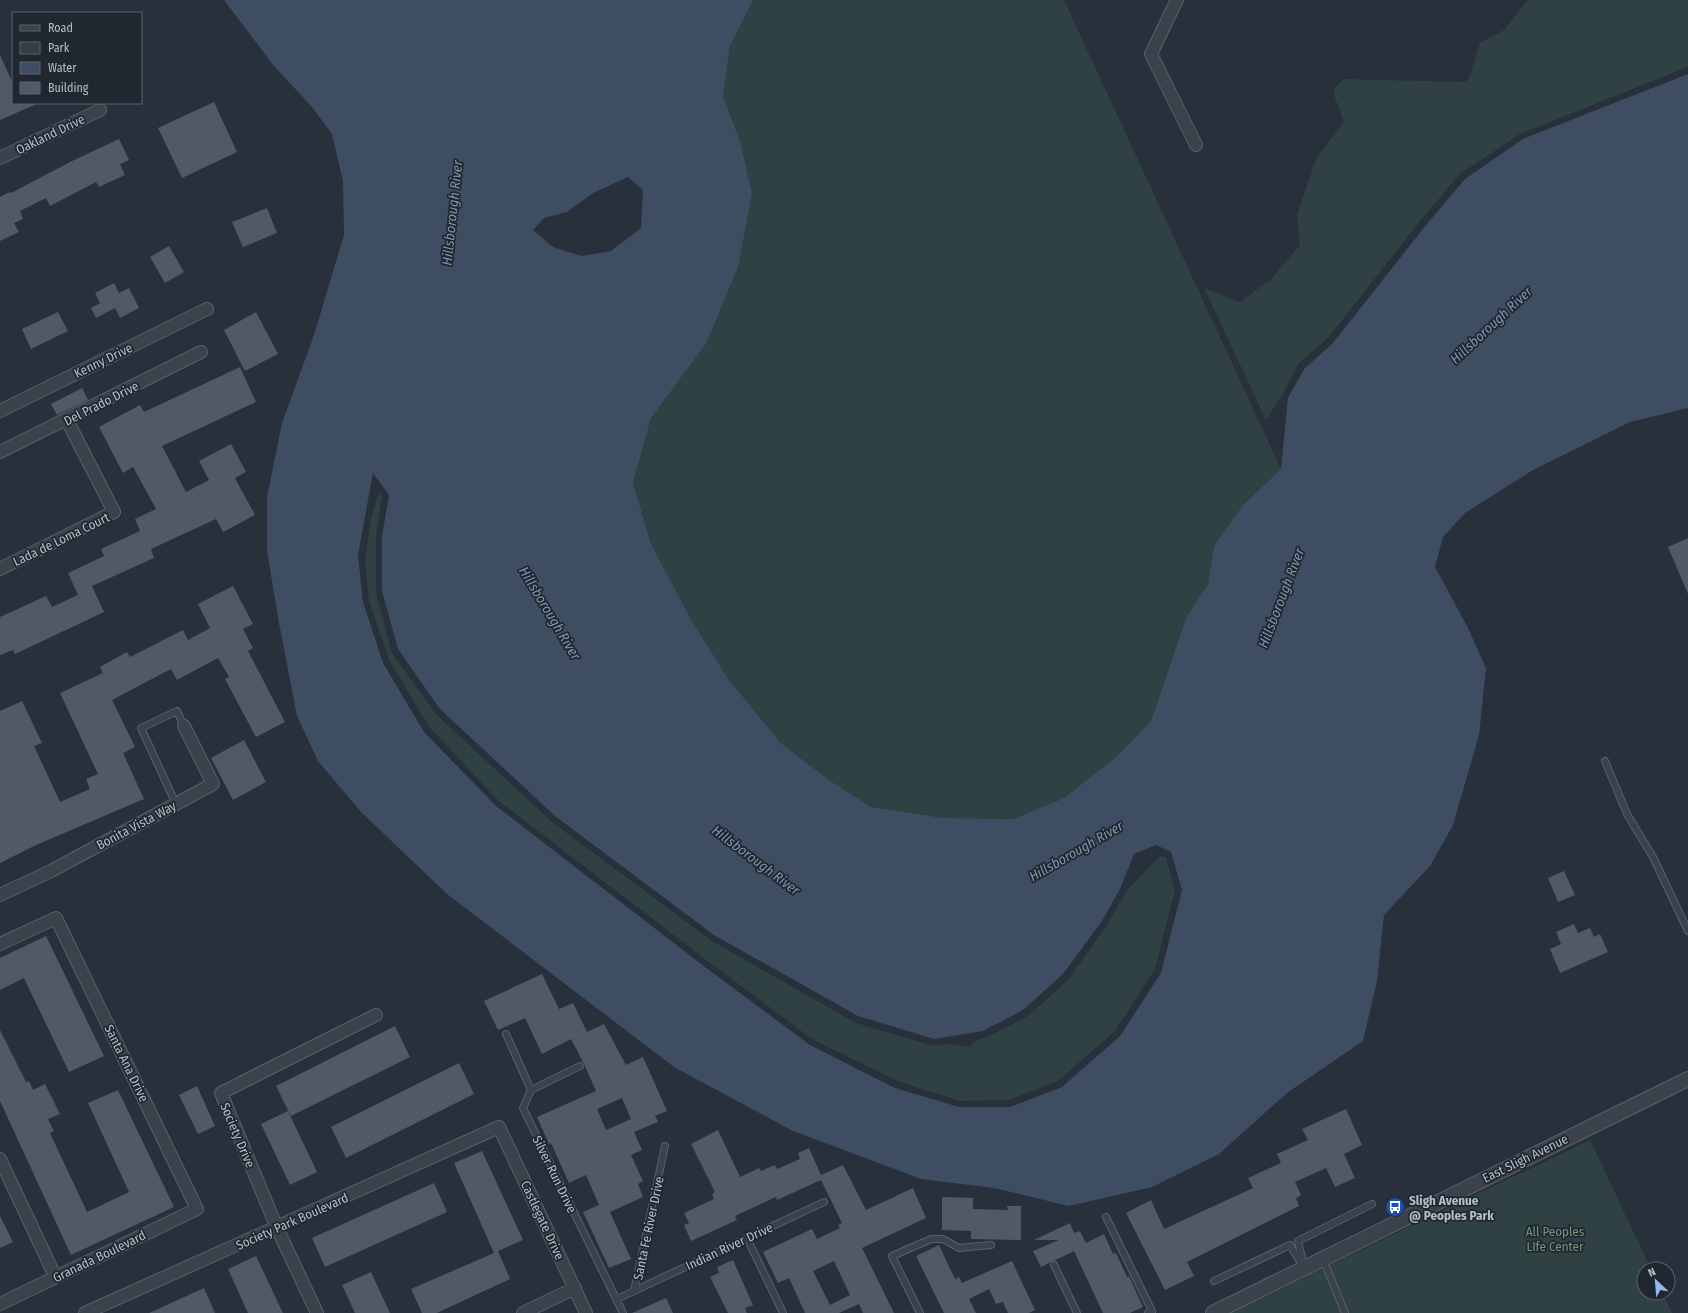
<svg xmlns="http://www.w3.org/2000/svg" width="1688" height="1313" font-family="'Fira Sans Condensed',sans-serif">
<rect width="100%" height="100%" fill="#27303b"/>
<path fill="#2f4142" d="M753 0H1064L1281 469 1242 506 1214 546 1208 584 1186 618 1151 721 1115 758 1064 798 1013 819 944 818 871 807 829 780 781 743 729 680 692 621 651 544 633 483 651 418 706 344 752 193 740 141 723 96 730 46Z
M1528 0H1688V67L1520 134 1460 174 1421 220 1328 338 1299 363 1281 397 1266 420 1204 288 1240 302 1271 279 1300 245 1297 215 1316 159 1344 122 1334 95 1335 88 1343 79 1465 82 1469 78 1480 43 1504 30Z
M379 492 382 496 376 535V592L392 653 436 714 552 822 712 941 856 1023 933 1046 948 1044 970 1047 977 1040 985 1038 1028 1016 1068 980 1107 925 1127 890 1160 856 1166 858 1175 890 1155 969 1115 1031 1058 1081 1009 1100 960 1101 897 1081 812 1039 709 962 499 801 429 727 389 660 369 601 365 561 371 518Z
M1590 1140 1651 1269H1644V1293H1662L1672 1313H1229Z"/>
<path fill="#3f4d62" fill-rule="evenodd" d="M224 0H753L730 46 723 96 740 141 752 193 738 267 706 344 651 418 633 483 651 544 692 621 729 680 781 743 829 780 871 807 944 818 1013 819 1064 798 1115 758 1151 721 1186 618 1208 584 1214 546 1242 506 1281 469 1288 398 1304 369 1333 343 1426 225 1465 179 1523 139 1688 74V408L1630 422 1533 470 1465 513 1443 537 1435 567 1467 626 1486 668 1479 735 1453 825 1430 866 1384 915 1377 981 1363 1041 1287 1093 1219 1154 1152 1187 1069 1206 994 1188 921 1179 793 1131 674 1067 447 894 361 812 318 761 297 716 279 623 267 551V497L282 423 314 335 344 235 343 181 332 134 312 107 274 66ZM628 177 643 190 641 228 611 251 582 256 553 247 533 230 544 218 567 212 593 193ZM373 473 389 495 382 536V591L398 649 440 709 555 816 714 935 858 1016 934 1039 983 1031 1023 1010 1063 974 1102 921 1120 889 1134 854 1156 845 1171 852 1182 890 1161 973 1120 1036 1062 1087 1010 1107H959L895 1088 810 1045 705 967 496 806 424 732 383 663 363 602 358 555Z"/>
<path fill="#505a67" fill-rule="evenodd" d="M0 55 13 84V103H39L0 120Z
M214 102 237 152 182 178 158 128Z
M119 139 129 160 120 164 125 175 99 187 96 182 50 206 46 198 20 211 23 219 14 223 19 232 0 241V197L10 192 11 193 72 161Z
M267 208 277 233 243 247 232 222Z
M169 246 184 272 165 283 150 257Z
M114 283 119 293 129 288 139 308 120 318 115 308 96 318 91 308 100 303 95 293Z
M58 312 68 331 31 349 22 329Z
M256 312 278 354 245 371 224 330Z
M240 367 256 402 162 446 186 492 209 480 199 461 231 444 246 472 235 478 255 515 223 532 216 519 151 549 154 558 92 586 104 612 15 654 13 650 0 655V617L46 596 52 607 78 595 68 573 104 556 101 549 140 531 135 519 156 509 133 467 123 473 99 427 140 405 144 412Z
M82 388 88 400 57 415 51 404Z
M1688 538V594L1668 547Z
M233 586 253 624 243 629 253 648 248 651 285 722 256 737 225 679 229 677 218 658 177 680 171 669 112 700 135 747 123 753 144 799 36 845 0 863V711L22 701 42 743 34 746 60 802 90 789 86 779 98 774 60 693 103 673 100 667 127 652 130 657 183 630 188 640 210 628 198 604Z
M244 740 266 782 233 800 211 758Z
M1564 871 1575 895 1558 902 1548 878Z
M1574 924 1578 933 1590 928 1594 937 1600 934 1608 952 1560 973 1550 949 1561 944 1556 932Z
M46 936 104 1056 69 1072 24 978 0 990V958Z
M542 974 559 1009 573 1003 587 1032 604 1024 626 1065 643 1057 667 1111 655 1116 658 1122 634 1132 642 1150 631 1155 643 1181 638 1184 643 1197 610 1212 631 1259 609 1268 583 1212 599 1205 586 1175 569 1183 551 1143 549 1144 537 1117 596 1091 584 1064 571 1039 542 1054 525 1018 498 1030 484 1001ZM622 1098 631 1119 606 1130 597 1109Z
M395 1026 410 1057 291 1116 276 1086Z
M0 1030 26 1082 29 1081 33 1090 45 1084 60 1114 48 1119 54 1131 50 1133 87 1212 129 1192 88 1103 118 1090 174 1207 71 1255 0 1101Z
M459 1063 474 1094 346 1158 331 1127Z
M197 1086 215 1126 198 1134 179 1095Z
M1346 1109 1362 1145 1344 1154 1355 1178 1335 1187 1326 1168 1295 1182 1301 1195 1296 1198 1299 1206 1187 1262 1194 1276 1165 1290 1126 1213 1151 1200 1164 1229 1253 1188 1248 1178 1281 1163 1277 1154 1308 1140 1302 1129Z
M288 1111 317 1172 290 1185 261 1124Z
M718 1130 740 1177 759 1168 761 1171 775 1165 777 1169 800 1159 798 1153 809 1148 821 1175 843 1165 866 1210 913 1188 926 1218 862 1248 894 1313H863L859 1304 839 1313H805L789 1278 778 1283 763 1252 812 1229 817 1239 840 1228 838 1225 842 1223 821 1180 777 1200 776 1197 735 1216 737 1220 691 1241 684 1225 689 1223 684 1213 714 1199 712 1194 715 1192 691 1144ZM834 1261 850 1295 830 1305 813 1271Z
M482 1151 523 1240 498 1251 510 1279 437 1313H422L411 1289 494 1253 454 1163Z
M434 1183 447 1212 325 1267 312 1238Z
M942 1197 973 1198V1209L1008 1210 1007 1206H1021V1240L971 1239V1231L942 1230Z
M0 1216 13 1242 0 1248Z
M1070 1223 1074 1233 1080 1231 1086 1243 1104 1234 1113 1254 1116 1253 1127 1277 1129 1276 1143 1307 1130 1313H1103L1074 1251 1041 1267 1033 1251 1059 1240H1034Z
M939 1245 955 1279 959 1277 962 1283 1012 1261 1035 1310 1029 1313H1008L1003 1302 996 1304 989 1289 969 1299 976 1313H944L916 1256Z
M256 1256 283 1313H248L228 1269Z
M733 1260 753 1305 745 1308 747 1313H728L710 1277 719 1273 717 1267Z
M371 1272 390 1313H355L342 1285Z
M204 1288 215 1313H149Z
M666 1298 673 1313H632Z"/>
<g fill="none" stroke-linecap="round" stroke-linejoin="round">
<defs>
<path id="service" d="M1605 761 1627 814 1653 857 1688 931
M176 804 141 728 177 711 184 726
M506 1034 531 1090 523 1108 623 1313
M531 1090 580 1066
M1106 1217 1152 1311 1148 1313
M747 1238 783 1313
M1323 1259 1345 1313
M1303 1262 1298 1241 1372 1204
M1054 1265 1077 1313
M1214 1281 1290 1245 1304 1268
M634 1291 824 1202
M617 1299 634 1291 665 1146
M920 1313 892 1256 931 1239H943L959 1248 991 1245"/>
<path id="minor" d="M1177 0 1151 54 1196 145
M0 158 100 110
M0 411 207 309
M0 452 201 352
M0 569 114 512 67 420
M0 895 51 871 213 784 184 726
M0 944 56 918 197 1209 0 1304
M0 1159 55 1276
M85 1313 499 1127 586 1313
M317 1313 277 1228 221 1093 376 1015
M523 1313 575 1288"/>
<path id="tertiary" d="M1213 1313 1688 1079"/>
</defs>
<use href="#service" stroke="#59606a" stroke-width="8"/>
<use href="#minor" stroke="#59606a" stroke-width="14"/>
<use href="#tertiary" stroke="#59606a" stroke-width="16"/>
<use href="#service" stroke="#3b424c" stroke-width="6"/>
<use href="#minor" stroke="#3b424c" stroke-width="12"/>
<use href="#tertiary" stroke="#3b424c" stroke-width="14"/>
</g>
<defs>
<symbol id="bus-disc" viewBox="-11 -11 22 22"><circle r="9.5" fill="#1a4fb4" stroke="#202731"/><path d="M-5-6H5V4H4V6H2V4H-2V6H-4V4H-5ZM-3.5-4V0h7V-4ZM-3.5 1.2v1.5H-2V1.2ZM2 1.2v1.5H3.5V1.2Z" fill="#fff"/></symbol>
</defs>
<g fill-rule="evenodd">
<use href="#bus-disc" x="1384" y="1196" width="22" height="22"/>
</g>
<g text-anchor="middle" stroke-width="3.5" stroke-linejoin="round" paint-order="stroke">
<g font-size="13" fill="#b7bdc7" stroke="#202731">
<text transform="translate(50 134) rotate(-26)" y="5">Oakland Drive</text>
<text transform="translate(103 360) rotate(-26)" y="5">Kenny Drive</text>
<text transform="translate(101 403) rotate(-27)" y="5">Del Prado Drive</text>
<text transform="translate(61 539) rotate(-26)" y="5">Lada de Loma Court</text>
<text transform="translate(136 825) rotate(-28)" y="5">Bonita Vista Way</text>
<text transform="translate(127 1063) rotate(64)" y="5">Santa Ana Drive</text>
<text transform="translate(238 1135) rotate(67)" y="5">Society Drive</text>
<text transform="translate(1525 1158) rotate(-26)" y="5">East Sligh Avenue</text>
<text transform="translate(555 1174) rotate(64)" y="5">Silver Run Drive</text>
<text transform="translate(543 1220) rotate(65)" y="5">Castlegate Drive</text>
<text transform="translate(292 1221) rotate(-24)" y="5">Society Park Boulevard</text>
<text transform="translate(648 1228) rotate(-78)" y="5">Santa Fe River Drive</text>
<text transform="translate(729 1246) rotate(-25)" y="5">Indian River Drive</text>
<text transform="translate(99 1256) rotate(-26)" y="5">Granada Boulevard</text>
</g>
<g font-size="13" font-weight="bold" fill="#b7bdc7" stroke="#202731" text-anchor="start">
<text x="1409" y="1205">Sligh Avenue<tspan x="1409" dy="15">@ Peoples Park</tspan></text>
</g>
<g font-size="13" fill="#71957a" stroke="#202731">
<text x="1555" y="1236">All Peoples<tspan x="1555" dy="15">LIfe Center</tspan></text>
</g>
<g font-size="14" font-style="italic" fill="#8293ab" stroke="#202731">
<text transform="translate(452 213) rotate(-84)" y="5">Hillsborough River</text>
<text transform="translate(1491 325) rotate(-43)" y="5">Hillsborough River</text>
<text transform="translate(1281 598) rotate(-69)" y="5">Hillsborough River</text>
<text transform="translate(550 613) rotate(59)" y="5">Hillsborough River</text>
<text transform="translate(1076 851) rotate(-30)" y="5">Hillsborough River</text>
<text transform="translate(756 860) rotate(37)" y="5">Hillsborough River</text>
</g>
</g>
<rect x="12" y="12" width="130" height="92" fill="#202731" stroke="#5c636d"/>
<rect x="20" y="25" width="20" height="6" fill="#3b424c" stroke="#5c636d"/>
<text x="48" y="32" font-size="12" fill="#b7bdc7">Road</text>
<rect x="20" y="42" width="20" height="12" fill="#2f4142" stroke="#5c636d"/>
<text x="48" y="52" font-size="12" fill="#b7bdc7">Park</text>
<rect x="20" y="62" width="20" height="12" fill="#3f4d62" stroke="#5c636d"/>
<text x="48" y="72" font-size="12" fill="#b7bdc7">Water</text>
<rect x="20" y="82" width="20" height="12" fill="#505a67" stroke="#5c636d"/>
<text x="48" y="92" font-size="12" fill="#b7bdc7">Building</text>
<g transform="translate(1656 1281) rotate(334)"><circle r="19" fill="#202731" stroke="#5c636d"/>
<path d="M0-3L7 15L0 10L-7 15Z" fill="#97b6ec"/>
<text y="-6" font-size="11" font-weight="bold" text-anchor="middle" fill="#b7bdc7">N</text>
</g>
</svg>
